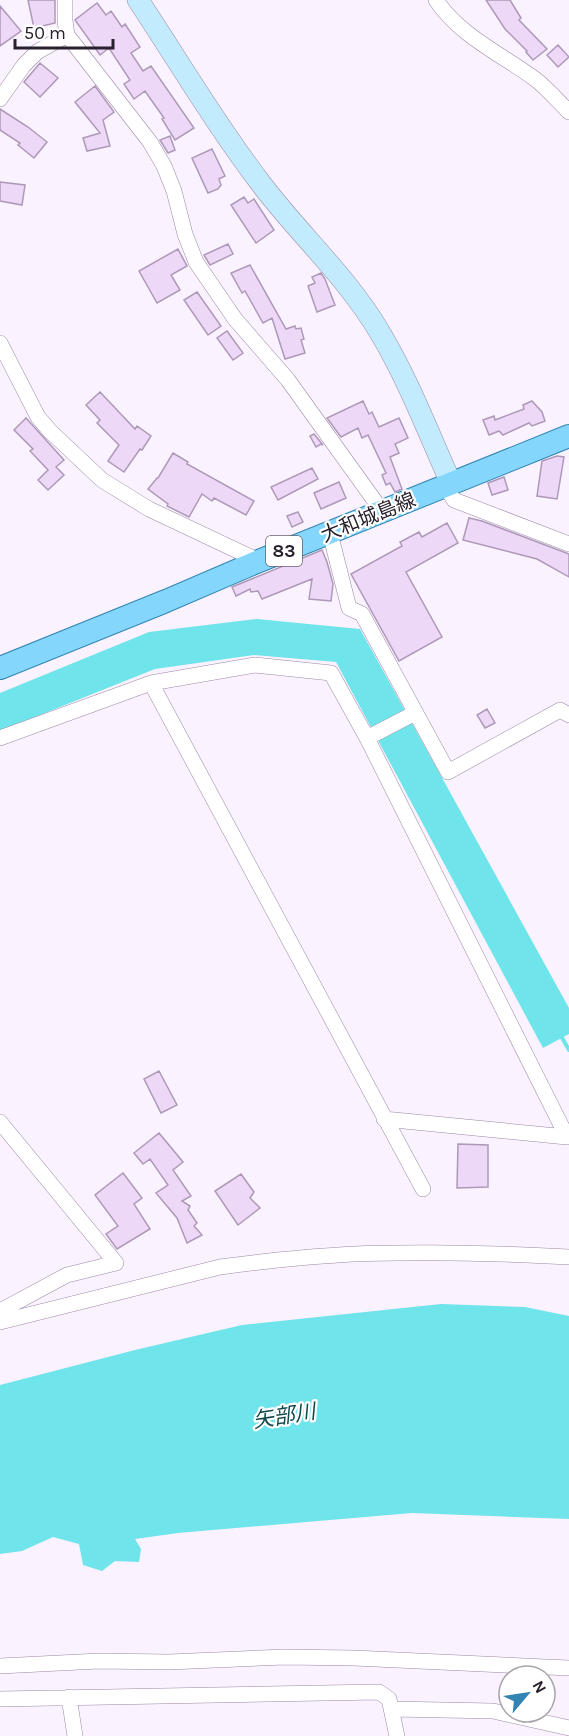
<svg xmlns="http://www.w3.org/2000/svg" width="569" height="1736" font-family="Karla,'Noto Sans JP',sans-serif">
<rect width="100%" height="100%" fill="#faf2ff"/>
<path fill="#6fe4ea" d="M257 619 360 629 569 1008V1034L543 1048 336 662 254 655 155 669 0 731V693L149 632Z
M441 1304 525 1307 569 1316V1519L412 1513 178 1533 135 1539 141 1549 139 1562 115 1561 102 1571 83 1565 79 1544 53 1537 22 1551 0 1554V1385L135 1350 242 1325Z"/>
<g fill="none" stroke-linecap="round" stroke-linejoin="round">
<path stroke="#6fe4ea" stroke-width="4" d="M561 1036 569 1050"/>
</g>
<path fill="#edd8f7" stroke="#ad99b7" stroke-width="1.5" d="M28 0H55V23L34 28Z
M486 0H510L521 18 519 20 547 49 533 60 526 52 527 51 505 29Z
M97 3 106 15 111 11 122 27 125 24 140 47 131 53 143 71 151 66 194 128 175 140 162 119 164 118 145 91 134 99 124 84 130 80 109 48 100 55 75 20Z
M0 6 21 31 0 46Z
M558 45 569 57 558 67 547 55Z
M40 63 58 78 40 97 24 82Z
M95 86 114 112 103 120 110 146 87 151 83 138 100 133 75 102Z
M0 109 28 127 47 142 34 158 18 145 20 143 0 130Z
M170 136 175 150 168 153 160 140Z
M212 149 225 176 219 179 221 185 218 189 208 193 192 158Z
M0 182 25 185 22 205 0 201Z
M244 197 248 203 254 199 274 230 256 243 231 205Z
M228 244 233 254 210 265 204 255Z
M178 249 187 266 171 275 180 290 157 303 139 271Z
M250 265 286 329 295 326 296 329 301 328 304 339 301 340 305 353 285 359 272 318 263 323 245 291 242 293 231 273Z
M321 273 325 279 335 305 317 312 308 286 315 283 312 277Z
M197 292 221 326 208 335 184 300Z
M227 331 243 353 233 360 217 338Z
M100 392 135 429 137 426 151 436 142 450 140 449 124 472 108 461 119 445 97 423 100 420 86 405Z
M363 401 369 414 372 412 379 427 399 418 408 438 395 444 399 453 390 457 402 489 395 492 390 483 386 485 382 475 386 473 368 435 362 438 358 428 341 437 327 418Z
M532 401 542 412 545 421 532 426 529 423 503 435 499 431 489 435 483 420 494 416 495 420 524 409 523 405Z
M26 418 64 460 56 467 64 475 48 490 38 480 48 470 30 451 33 449 14 430Z
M314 434 323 445 321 444 316 447 310 436Z
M173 453 188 462 187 464 254 501 246 515 214 498 212 501 202 494 189 517 167 506 168 504 148 489 157 478H158Z
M557 456 564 457 557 499 537 496 542 461Z
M312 468 318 479 278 500 271 487Z
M504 477 508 490 492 495 488 483Z
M339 482 346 498 321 509 314 493Z
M298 512 303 522 292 527 287 516Z
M469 518 482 521 569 554V577L537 559 463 540Z
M447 523 458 543 406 572 442 637 399 661 351 574 402 546 400 542 419 532 422 537Z
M322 550 327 562 333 584 331 601 309 599 312 579 262 599 258 591 251 592 250 589 236 596 232 587Z
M487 709 495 723 485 728 477 715Z
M159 1071 177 1105 161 1113 144 1079Z
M159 1133 183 1162 173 1170 191 1196 182 1201 190 1206 188 1210 197 1223 194 1226 202 1235 187 1243 177 1218 156 1193 168 1185 150 1159 143 1164 134 1153Z
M458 1144 488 1145V1187L457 1188Z
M123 1173 142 1198 134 1204 150 1229 117 1249 106 1234 118 1226 95 1195Z
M241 1174 254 1192 250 1198 260 1208 238 1225 215 1191Z"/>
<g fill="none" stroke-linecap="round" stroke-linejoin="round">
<defs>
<path id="street" d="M65 0V21L67 35 150 142 164 166 174 191 185 234 196 262 235 319 288 380 382 511
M436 0C460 36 501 54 535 79 547 88 558 101 569 112
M0 99 24 65 37 52 67 35
M0 343 38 417 50 431 102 480 149 509 259 561
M445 486 454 500 569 544
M330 533 349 608 362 614 448 772 560 710 569 715
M151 683 423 1189
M0 738 151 683 255 665 331 673 367 738 567 1137 384 1119
M367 738 415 713
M0 1122 116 1263 67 1275 0 1311
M0 1322 220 1267C279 1259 339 1253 399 1253 455 1252 513 1254 569 1257
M0 1666 99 1661 169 1662 285 1657 354 1658 569 1668
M69 1697 75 1736
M0 1699 379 1692 389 1699 397 1736
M392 1709 493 1711 569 1728"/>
<path id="secondary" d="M138 0C179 62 217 126 262 185 300 235 347 277 379 331 408 379 428 432 451 483"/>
<path id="primary" d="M0 668 166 601 259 561 569 436"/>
</defs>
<use href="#street" stroke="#9c88a6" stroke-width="16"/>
<use href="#secondary" stroke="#9c88a6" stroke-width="22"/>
<use href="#primary" stroke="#3085b2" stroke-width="24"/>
<use href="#street" stroke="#fff" stroke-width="15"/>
<use href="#secondary" stroke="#c2ebfe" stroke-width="21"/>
<use href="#primary" stroke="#85d6fc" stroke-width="22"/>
</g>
<g text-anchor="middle" stroke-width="4.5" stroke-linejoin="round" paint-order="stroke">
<rect fill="#fff" stroke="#68636b" stroke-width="1.5" x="266" y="536" width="36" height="30" rx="4.5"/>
<g font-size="18" font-weight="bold" fill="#28202c">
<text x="284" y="557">83</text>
</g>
<g font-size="20" fill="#28202c" stroke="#fff">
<text transform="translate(368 517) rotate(-22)" y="7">大和城島線</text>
</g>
<g font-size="21" font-style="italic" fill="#13494b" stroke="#fff">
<text transform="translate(284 1416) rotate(-9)" y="7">矢部川</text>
</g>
</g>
<g transform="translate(527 1694) rotate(61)"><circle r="28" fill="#ffffff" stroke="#a9a6ab" stroke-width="1.5"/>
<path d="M0-4.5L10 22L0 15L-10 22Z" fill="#3384b5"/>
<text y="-9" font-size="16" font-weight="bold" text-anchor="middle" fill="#28202c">N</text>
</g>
<path d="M15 39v9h98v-9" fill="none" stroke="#28202c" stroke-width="3"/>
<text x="24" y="39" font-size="18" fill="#28202c" stroke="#ffffff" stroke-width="4.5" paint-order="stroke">50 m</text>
</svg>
